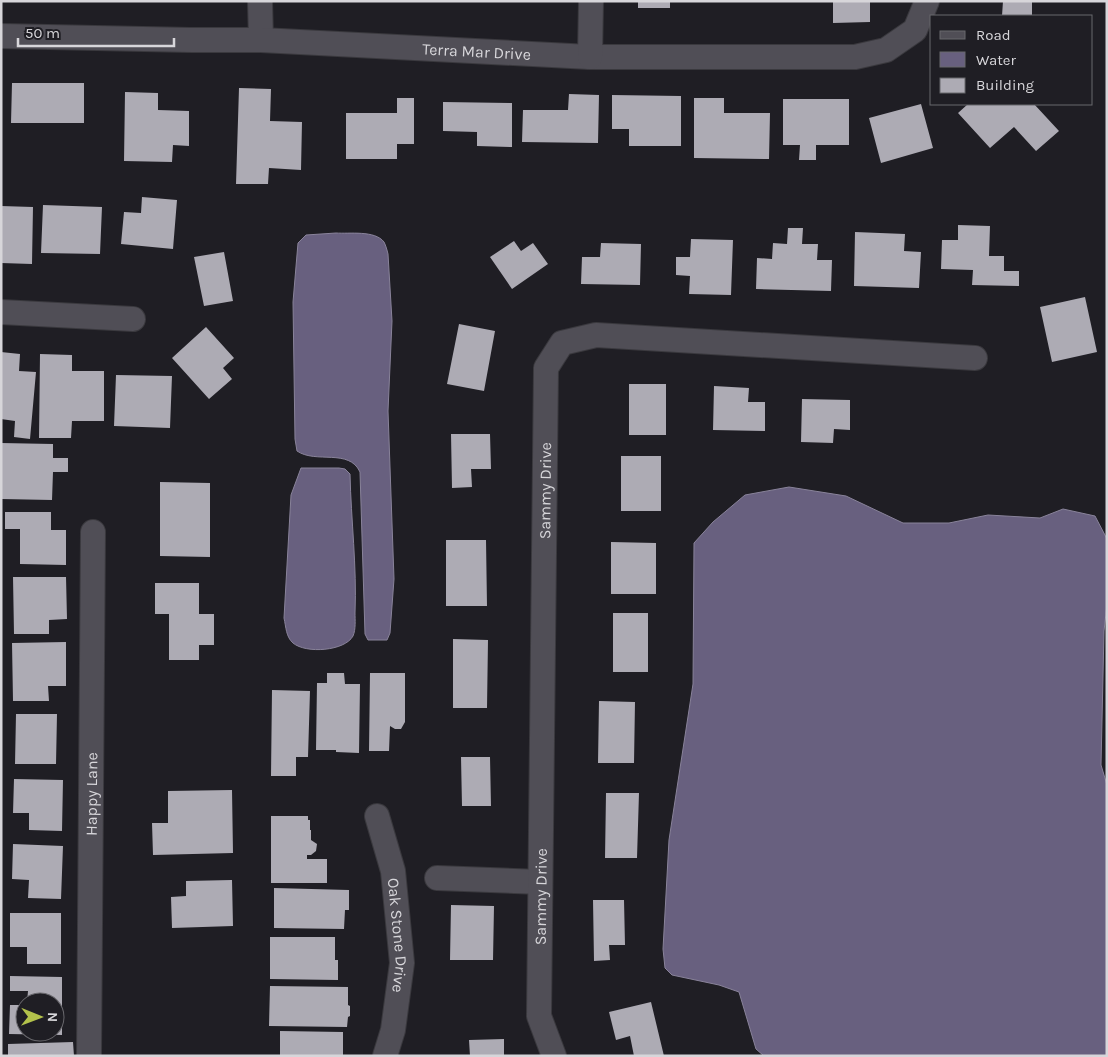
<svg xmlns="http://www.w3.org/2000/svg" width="1108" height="1057" font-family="Karla,sans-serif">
<rect width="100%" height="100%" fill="#1f1e24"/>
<path fill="#68607f" stroke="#89839a" d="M336 233C349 234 375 230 384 242 386 246 387 250 388 254L392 321 388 411 394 579 390 633 387 640H368L365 634 360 472C349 448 316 464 297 451L295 439 293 302 298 243 306 235Z
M301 468H339L345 469 350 474C351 520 357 567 355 613 355 620 356 629 353 636 345 651 306 654 293 643 286 637 286 627 284 618L291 495Z
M789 487 846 496 903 523H949L988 515 1040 518 1063 509 1095 516 1107 539V604L1104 631 1101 765 1107 785V1056H764L756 1049 739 992 719 985 672 975 665 968 663 949 669 840 693 684 694 543 713 522 745 495Z"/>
<path fill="#adabb4" d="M638 1H670V8H638Z
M833 1H870V22L833 23Z
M1003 1H1032V16H1002Z
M12 83H84V123H11Z
M239 88 271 89 270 121 302 122 301 170 269 168 268 184H236Z
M125 92 158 93V110L189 111V146L173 145 172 162 124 161Z
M569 94 599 95 598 143 522 142 523 110H568Z
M612 95 681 96V146H629V129H612Z
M397 98H414V144H397V159H346V113H397Z
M694 98H724V113H770L769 159 694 158Z
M783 99H849V145H816V160H799L800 145H783Z
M443 102 512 103V147L477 146V132L443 131Z
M921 104 933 148 881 163 869 118Z
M968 104H1034L1059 131 1036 151 1014 127 990 148 958 113Z
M142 197 177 200 173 249 121 244 124 212 141 213Z
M43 205 102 207 100 254 41 253Z
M1 206 33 207 32 264 1 263Z
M958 225 990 226 989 256H1004V271H1019V286L972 285 973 270 941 269 942 240H958Z
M788 228H803L802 244H818L817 260H832L831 291 756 289 757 258 772 259 773 243 787 244Z
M855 232 905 234 904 251 921 252 919 288 854 286Z
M691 239 733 240 731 295 689 294 690 276 676 275V257H690Z
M514 241 521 251 533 243 548 264 512 289 490 257Z
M601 243 641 244 640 285 581 284 582 257H600Z
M224 252 233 301 204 306 194 257Z
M1085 297 1097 352 1052 362 1040 307Z
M459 324 495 331 484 391 447 384Z
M206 327 234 358 223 368 232 379 209 399 172 358Z
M1 352 20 354 19 371 36 372 30 439 14 437 15 421 1 419Z
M40 354 72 355V371H104V421H72L71 438H39Z
M116 375 172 376 170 428 114 426Z
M629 384H666V435H629Z
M714 386 749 388 748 402H765V431L713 430Z
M802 399 850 400V430L834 429 833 443 801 442Z
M451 434H490L491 469H471L472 487 452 488Z
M1 443 53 444V458H68V472H53L52 500 1 499Z
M621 456H661V511H621Z
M160 482 210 483V557L160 556Z
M5 512H51V530H66V565L20 564V529H5Z
M446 540H486L487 606H446Z
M611 542 656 543V594H611Z
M13 577H66L67 619 49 620V634H14Z
M155 583H199V614H214V645H199V660H169V614H155Z
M613 613H648V672H613Z
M453 639 488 640 487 708H453Z
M66 642V686H48L49 701H13L12 643Z
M327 673H344L345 684H360L359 753 336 752V750H316L317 683H327Z
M370 673H405V722L401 729H395L390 726 389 751H369Z
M272 690 310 691 308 757H296V776H271Z
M599 701 635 702 634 763H598Z
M16 714H57L56 764H15Z
M461 757H490L491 806H462Z
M14 779 63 780 62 831 29 830V813H13Z
M232 790 233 853 153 855 152 823H168V791Z
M606 793H639L637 858H605Z
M271 816H308V820H310V830H311V840L317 844 316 851 311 855H307V859H327V883H271Z
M13 844 63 846 61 899 28 898 29 880 12 879Z
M232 880 233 926 172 928 171 897 186 896V881Z
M274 888 349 890V910H345L344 929 274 928Z
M593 900H624L625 945H609L610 960 594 961Z
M451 905 494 906 493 960H450Z
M10 913H61V964H27V947H10Z
M270 937H335V960H338V980L270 979Z
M10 976 62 977V1035L9 1034 10 1005H25V1032H55V1002H27L28 991H10Z
M270 986 348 987V1005L350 1006V1016L348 1017 347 1027 269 1026Z
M651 1002 664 1056H634L630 1036 616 1040 609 1012Z
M280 1031 343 1032V1055L280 1056Z
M504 1039V1056H470L469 1040Z
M73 1042 74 1056H8V1044Z"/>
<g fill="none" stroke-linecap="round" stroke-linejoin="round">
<defs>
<g id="minor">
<path d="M260 1 261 40"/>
<path id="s1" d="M1 36 191 40H261L590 57H855L886 50 915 30 927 1"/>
<path d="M590 57 591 1"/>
<path d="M1 312 133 319"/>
<path id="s2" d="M377 816 393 871 402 963 393 1030 385 1056"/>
<path d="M437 878 540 882"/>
<path id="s3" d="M89 1056 93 532"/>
<path id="s4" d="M554 1056 539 1016 546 368 562 343 596 335 975 358"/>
</g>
</defs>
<use href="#minor" stroke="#3a393e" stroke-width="26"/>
<use href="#minor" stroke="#504e56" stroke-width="24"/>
</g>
<g text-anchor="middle" stroke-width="5" stroke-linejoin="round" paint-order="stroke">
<g font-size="16" fill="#d7d6da" stroke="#1f1e24">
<text dy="6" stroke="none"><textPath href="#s1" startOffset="476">Terra Mar Drive</textPath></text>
<text dy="6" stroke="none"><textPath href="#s4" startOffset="568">Sammy Drive</textPath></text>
<text dy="6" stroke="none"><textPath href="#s3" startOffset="262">Happy Lane</textPath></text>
<text dy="6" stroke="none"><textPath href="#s4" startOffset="162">Sammy Drive</textPath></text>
<text dy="6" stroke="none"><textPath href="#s2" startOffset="122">Oak Stone Drive</textPath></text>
</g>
</g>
<rect width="1108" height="1057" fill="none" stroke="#d7d6da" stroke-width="5"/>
<rect x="930" y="15" width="162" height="90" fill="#1f1e24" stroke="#69686d"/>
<rect x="940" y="31" width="25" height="8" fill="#504e56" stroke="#69686d"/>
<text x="976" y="40" font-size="15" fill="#d7d6da">Road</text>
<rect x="940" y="52" width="25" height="15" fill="#68607f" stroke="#69686d"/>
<text x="976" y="65" font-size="15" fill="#d7d6da">Water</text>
<rect x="940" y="78" width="25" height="15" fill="#adabb4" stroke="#69686d"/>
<text x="976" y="90" font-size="15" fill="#d7d6da">Building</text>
<g transform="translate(40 1017) rotate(91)"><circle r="24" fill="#1f1e24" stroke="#69686d"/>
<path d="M0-4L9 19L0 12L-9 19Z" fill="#b3c24b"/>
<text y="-8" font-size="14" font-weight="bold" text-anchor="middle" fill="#d7d6da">N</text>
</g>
<path d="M18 38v8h156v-8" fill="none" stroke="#d7d6da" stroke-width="2.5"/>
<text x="25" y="38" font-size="15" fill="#d7d6da" stroke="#1f1e24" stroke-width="4" paint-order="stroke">50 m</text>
</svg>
